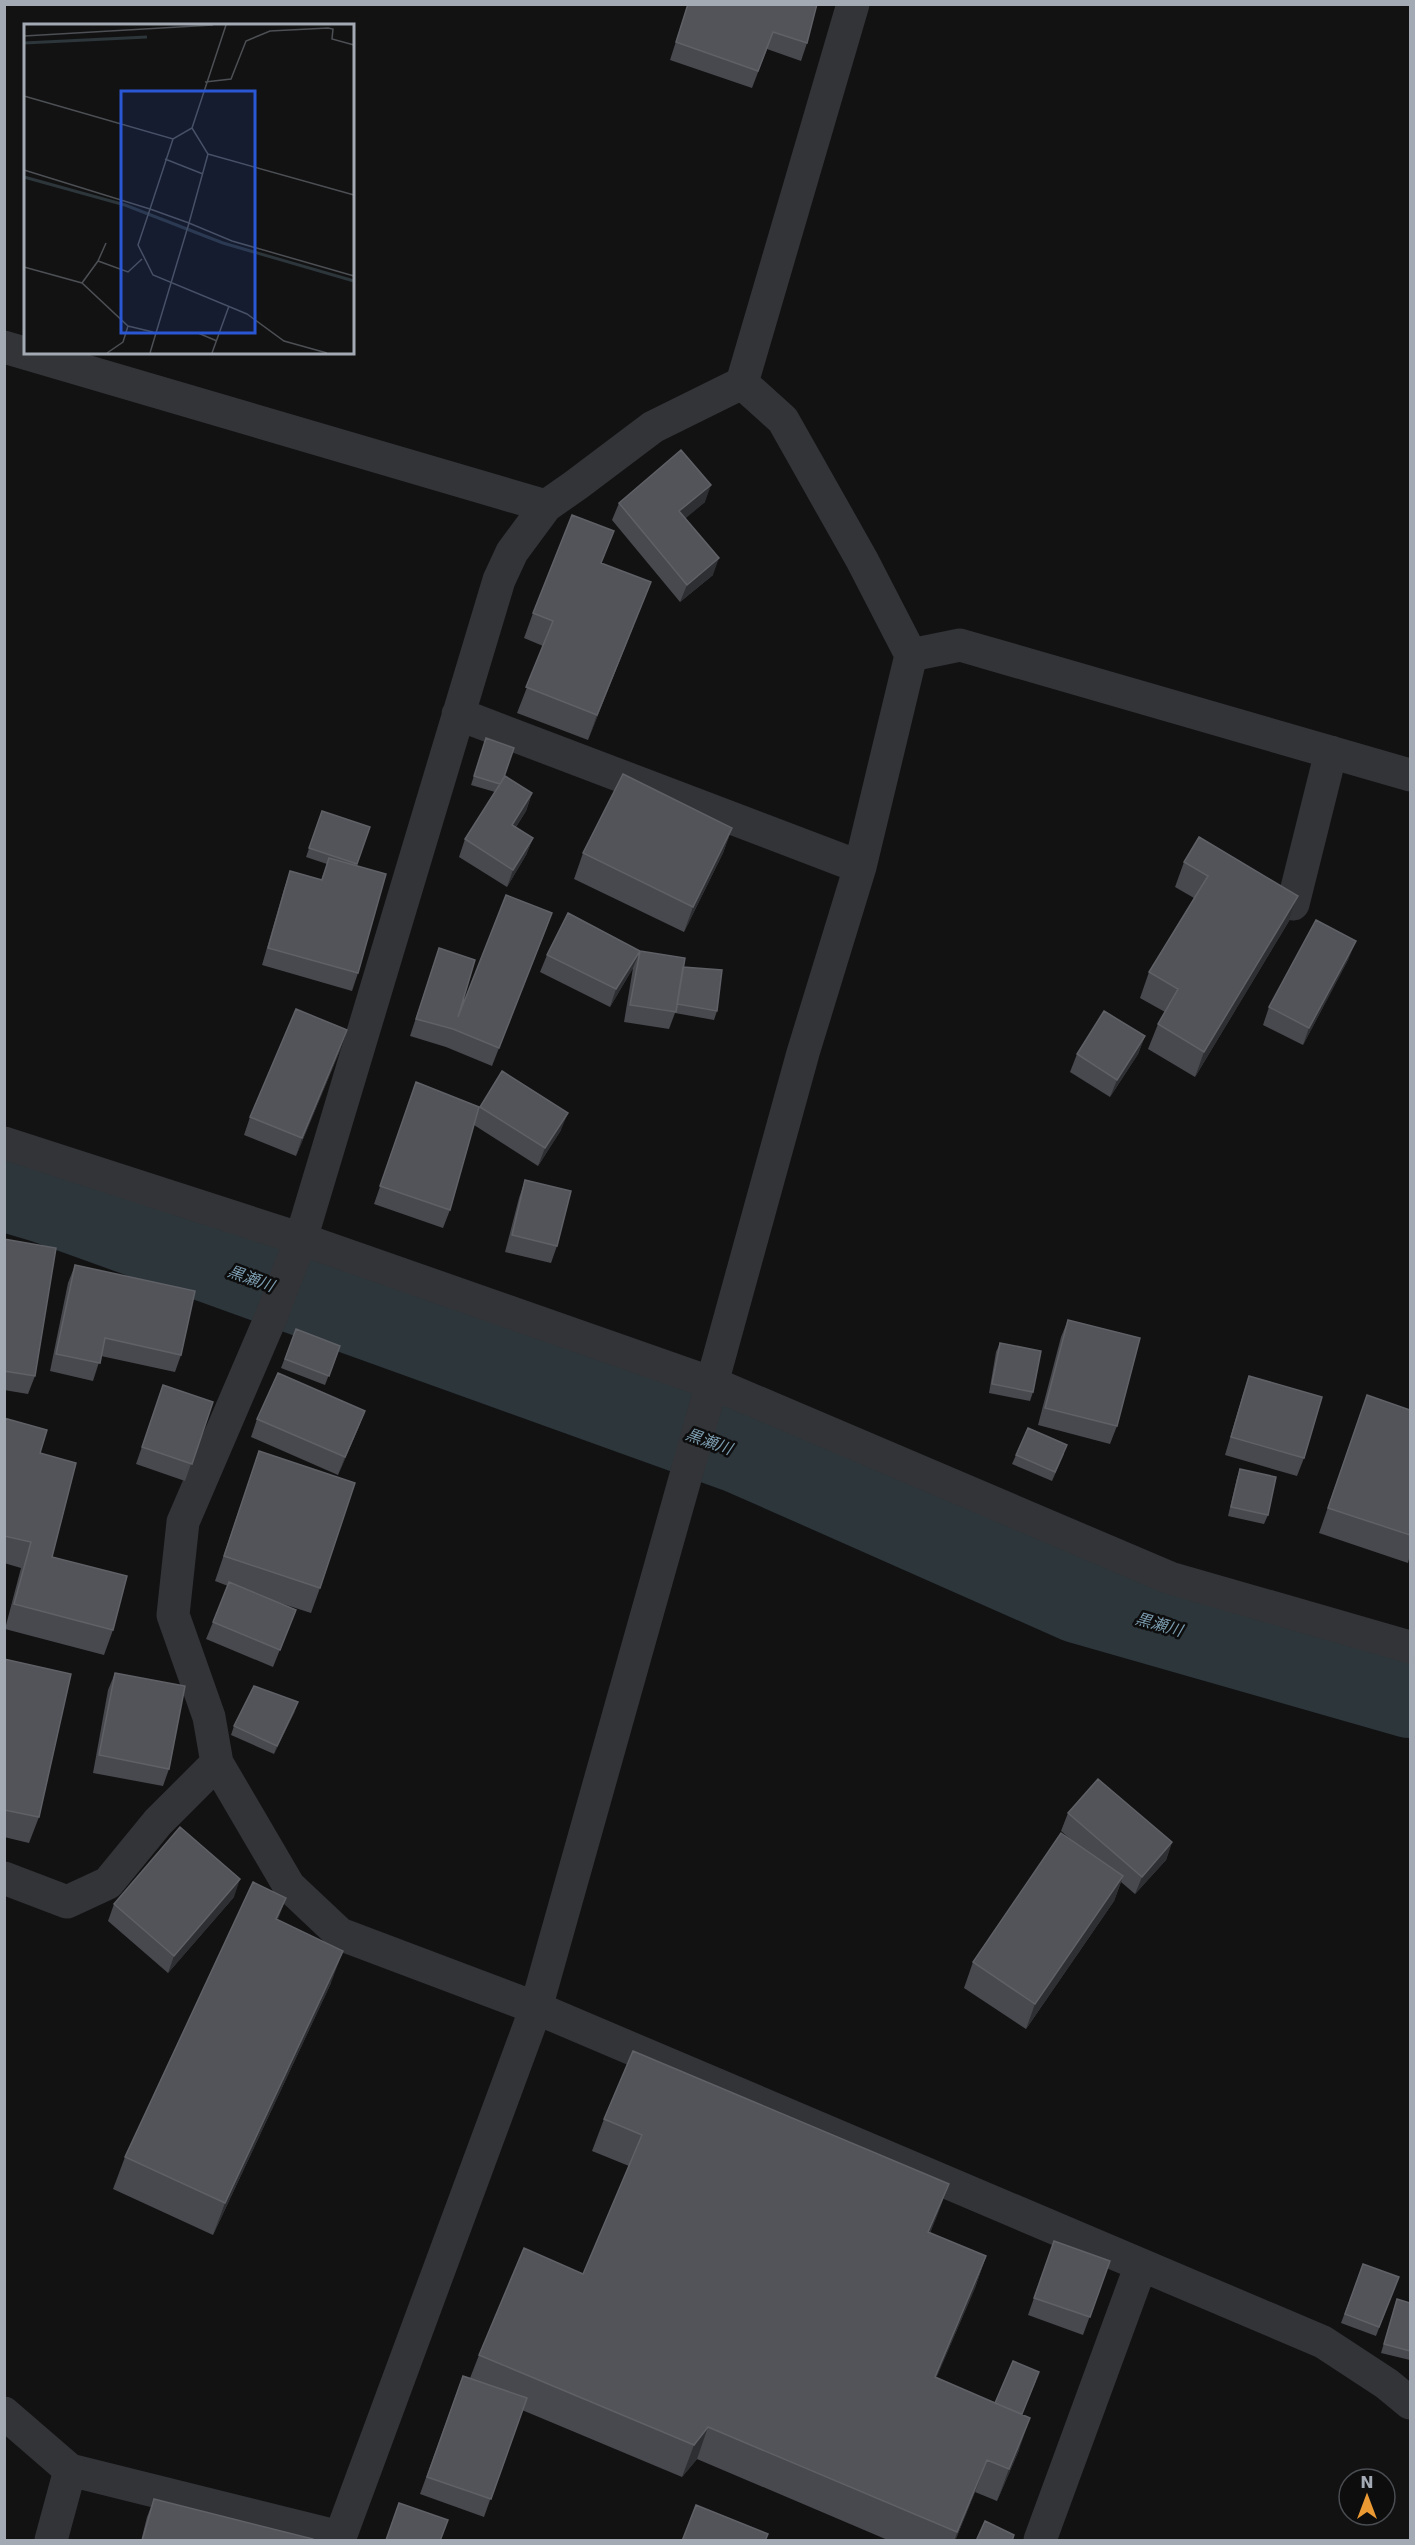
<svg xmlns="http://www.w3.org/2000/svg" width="1415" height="2545" font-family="'DejaVu Sans','Noto Sans JP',sans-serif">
<rect width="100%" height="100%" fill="#121213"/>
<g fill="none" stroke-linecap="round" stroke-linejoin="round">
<path stroke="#2c363b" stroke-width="84" d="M4 1189 44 1201 741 1452 1078 1601 1410 1696"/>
<path stroke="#333438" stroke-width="33" d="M4 347 546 506 576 485 653 427 742 383 853 4
M546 506 512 552 499 580 301 1239 712 1383 803 1053 860 867 911 655 862 560 783 420 742 383
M911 655 960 645 1410 775
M458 714 860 867
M1293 904 1331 752
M4 1143 301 1239 271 1317 183 1522 173 1615 209 1717 217 1763 289 1886 340 1934 536 2008 1323 2342 1387 2384 1410 2403
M4 1878 67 1902 108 1883 158 1822 217 1763
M4 2413 70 2470 340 2537
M51 2540 70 2470
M339 2540 536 2008 712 1383 1170 1578 1410 1647
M1040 2540 1141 2265"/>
</g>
<path fill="#48494e" d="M688 4H817L807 43 801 61 767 49 752 88 670 60Z
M705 502 685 518 713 575 680 602 612 520 619 503Z
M602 563 641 607 588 740 517 713 543 646 524 638 533 613Z
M486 738 504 777 532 793 526 811 516 827 533 838 526 855 507 887 459 857 465 839 495 792 471 785Z
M322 811 370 827 356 866 358 973 352 991 262 965 284 889 290 871 321 880 327 864 306 857Z
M732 828 723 853 684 932 574 879 583 853Z
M1184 862 1298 896 1289 921 1195 1077 1148 1049 1158 1024 1165 1012 1140 998 1149 972 1194 898 1175 887Z
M552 913 492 1066 446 1047 410 1036 439 948 458 1017Z
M640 951 683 967 717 1011 714 1020 675 1013 669 1029 624 1022 633 968 610 1007 540 972 547 955Z
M1349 958 1303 1045 1263 1025 1269 1007Z
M1145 1036 1138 1054 1110 1097 1070 1072 1077 1054Z
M341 1048 296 1156 244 1135 250 1117Z
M416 1082 480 1107 561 1130 538 1166 474 1125 450 1210 443 1228 374 1204Z
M525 1180 557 1246 551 1263 505 1252 519 1198Z
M4 1239 35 1376 28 1394 4 1390Z
M75 1265 181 1355 175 1372 101 1356 93 1381 50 1371 68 1283Z
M1068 1320 1117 1426 1110 1444 1038 1425 1061 1337Z
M296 1329 340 1346 325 1385 281 1368Z
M1000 1343 1033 1392 1030 1401 989 1393 996 1352Z
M1249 1376 1304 1458 1297 1476 1225 1455 1243 1394Z
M163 1385 213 1402 185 1481 136 1464Z
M1367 1395 1410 1410V1555L1408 1563 1319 1533Z
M365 1411 358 1429 338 1475 251 1437 257 1419Z
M4 1418 40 1453 52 1557 113 1630 104 1655 5 1629 21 1568 4 1563Z
M259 1451 320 1588 311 1613 277 1602 296 1610 273 1667 206 1639 228 1586 215 1581Z
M1064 1454 1052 1481 1012 1464 1016 1455Z
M1240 1469 1268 1515 1264 1524 1228 1516 1237 1478Z
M4 1659 39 1817 29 1843 4 1837Z
M115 1673 169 1769 163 1786 93 1773 108 1690Z
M295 1711 274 1754 231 1735 234 1726Z
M1068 1813 1172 1842 1166 1860 1135 1894 1121 1882 1114 1901 1026 2029 964 1988 973 1962 1076 1844 1061 1831Z
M234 1897 168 1973 108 1921 114 1904Z
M286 1898 277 1920 331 1983 213 2235 113 2189 125 2157Z
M604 2119 949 2184 930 2233 986 2256 975 2288 936 2378 995 2403 1036 2381 1022 2414 1019 2450 997 2501 975 2492 955 2541H890L697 2459 682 2477 522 2410 484 2517 420 2494 463 2376 470 2378 479 2355 583 2274 629 2166 592 2151Z
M1054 2241 1110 2261 1083 2335 1028 2315Z
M1363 2264 1399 2277 1376 2336 1341 2323Z
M1397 2299 1410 2303V2360L1381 2353Z
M154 2499 313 2541H141L147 2517Z"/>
<path fill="#2e2f32" d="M711 485 705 502 673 529 679 511Z
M719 558 713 575 680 602 687 585Z
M651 582 641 607 588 740 597 715Z
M532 793 526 811 506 842 512 825Z
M732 828 723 853 684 932 693 907Z
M533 838 526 855 507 887 513 870Z
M1298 896 1289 921 1195 1077 1204 1052Z
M552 913 546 930 492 1066 499 1048Z
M1356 941 1349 958 1303 1045 1309 1028Z
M640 951 633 968 610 1007 616 989Z
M347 1030 341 1048 296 1156 302 1138Z
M1145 1036 1138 1054 1110 1097 1117 1080Z
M568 1113 561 1130 538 1166 545 1148Z
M365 1411 358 1429 338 1475 345 1457Z
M298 1702 295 1711 274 1754 277 1746Z
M1172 1842 1166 1860 1135 1894 1142 1877Z
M1123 1876 1114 1901 1026 2029 1035 2004Z
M240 1879 234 1897 168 1973 174 1956Z
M286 1898 274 1930 276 1919Z
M343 1951 331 1983 213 2235 225 2203Z
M949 2184 937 2216 917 2264 928 2232Z
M986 2256 975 2288 923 2409 935 2377Z
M1030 2418 1019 2450 997 2501 1009 2469Z
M708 2427 697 2459 682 2477 694 2445Z
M987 2460 975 2492 955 2541H954Z"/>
<path fill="#525459" stroke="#5f6167" stroke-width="1.5" d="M688 4H817L807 43 773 32 758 71 676 42Z
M681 450 711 485 679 511 719 558 687 585 619 503Z
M572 515 614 531 601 563 651 582 597 715 526 687 553 621 533 613Z
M486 738 514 748 504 777 500 784 474 776Z
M623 774 732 828 693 907 583 853Z
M505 776 532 793 512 825 533 838 513 870 465 839Z
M322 811 370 827 357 864 309 848Z
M1199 837 1298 896 1204 1052 1158 1024 1178 989 1149 972 1208 876 1184 862Z
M329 858 386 874 358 973 268 948 290 871 322 880Z
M506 895 552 913 499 1048 453 1029 416 1019 439 948 475 960 458 1017Z
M568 913 640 951 616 989 547 955Z
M1316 920 1356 941 1309 1028 1269 1007Z
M640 951 685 958 676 1012 630 1005Z
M683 967 722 970 717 1011 677 1004Z
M296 1009 347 1030 302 1138 250 1117Z
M1104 1011 1145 1036 1117 1080 1077 1054Z
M502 1071 568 1113 545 1148 480 1107Z
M416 1082 479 1107 450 1210 380 1186Z
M525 1180 571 1191 557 1246 512 1235Z
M4 1239 56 1248 35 1376 4 1371Z
M75 1265 195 1291 181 1355 105 1338 100 1363 56 1354Z
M1068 1320 1140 1338 1117 1426 1045 1408Z
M296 1329 340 1346 329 1376 285 1359Z
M1000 1343 1041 1351 1033 1392 992 1384Z
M278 1373 365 1411 345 1457 257 1419Z
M1249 1376 1322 1397 1304 1458 1231 1437Z
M163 1385 213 1402 192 1464 142 1447Z
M1367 1395 1410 1410V1535L1328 1508Z
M4 1418 47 1430 40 1453 76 1463 52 1557 127 1576 113 1630 14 1604 31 1542 4 1536Z
M1028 1428 1067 1445 1055 1472 1016 1455Z
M259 1451 355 1483 320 1588 224 1556Z
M1240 1469 1276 1477 1268 1515 1231 1507Z
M229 1582 296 1610 280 1650 213 1622Z
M4 1659 71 1674 39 1817 4 1810Z
M115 1673 185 1686 169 1769 99 1755Z
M254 1686 298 1702 277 1746 234 1726Z
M1098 1779 1172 1842 1142 1877 1068 1813Z
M180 1827 240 1879 174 1956 114 1904Z
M1061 1833 1123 1876 1035 2004 973 1962Z
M253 1882 286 1898 276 1919 343 1951 225 2203 125 2157Z
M633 2051 949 2184 928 2232 986 2256 935 2377 1030 2418 1009 2469 987 2460 957 2532 708 2427 694 2445 479 2355 524 2248 583 2274 642 2135 604 2119Z
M1054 2241 1110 2261 1090 2317 1034 2298Z
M1363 2264 1399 2277 1379 2327 1345 2314Z
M1397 2299 1410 2303V2351L1384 2344Z
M1013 2361 1039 2372 1022 2414 995 2403Z
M463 2376 527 2398 491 2499 427 2477Z
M154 2499 313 2539V2541H142Z
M399 2503 448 2520 440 2541 386 2540Z
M696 2505 768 2534 765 2541H682Z
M985 2521 1014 2535 1012 2541H976Z"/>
<g text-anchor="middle" stroke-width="5" stroke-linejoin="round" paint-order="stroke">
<g font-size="16" font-style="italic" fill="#7b9cae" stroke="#0d0d0e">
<text transform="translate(251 1278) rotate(20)" y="6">黒瀬川</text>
<text transform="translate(709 1441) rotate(20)" y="6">黒瀬川</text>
<text transform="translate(1159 1624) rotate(16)" y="6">黒瀬川</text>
</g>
</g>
<g transform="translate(24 24)">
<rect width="330" height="330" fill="#121213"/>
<path fill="none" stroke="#2c363b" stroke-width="3" d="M0 19 123 13M0 153 101 181 199 219 330 257"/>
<path fill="none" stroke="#4c4f53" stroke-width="1.5" d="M0 12 189 1M181 58 207 55 222 17 246 7 304 4 309 5 308 15 330 21M0 72 149 115 168 104 202 1M149 115 126 185 165 199 184 130 168 104M184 130 330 171M141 135 179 150M0 146 126 185 114 221 129 251 223 290 260 317 303 329M74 237 82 219M0 243 58 259 104 302 129 308M58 259 74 237 104 248 118 235M174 309 193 317M83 329 99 318 104 302M126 329 165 199 208 217 330 252M188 329 205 282"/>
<path fill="#2a57d4" fill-opacity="0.15" stroke="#2a57d4" stroke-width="3" d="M97 67H231V309H97Z"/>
<rect width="330" height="330" fill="none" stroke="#a4aab4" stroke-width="3"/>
</g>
<rect width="1415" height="2545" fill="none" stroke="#a4aab4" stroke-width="12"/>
<g transform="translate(1367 2497)"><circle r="28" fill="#0d0d0e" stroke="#494c50" stroke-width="1.5"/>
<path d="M0-4.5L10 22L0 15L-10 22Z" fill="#eb9932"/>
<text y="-9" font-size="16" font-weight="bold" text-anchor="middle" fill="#a4aab4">N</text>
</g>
</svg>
